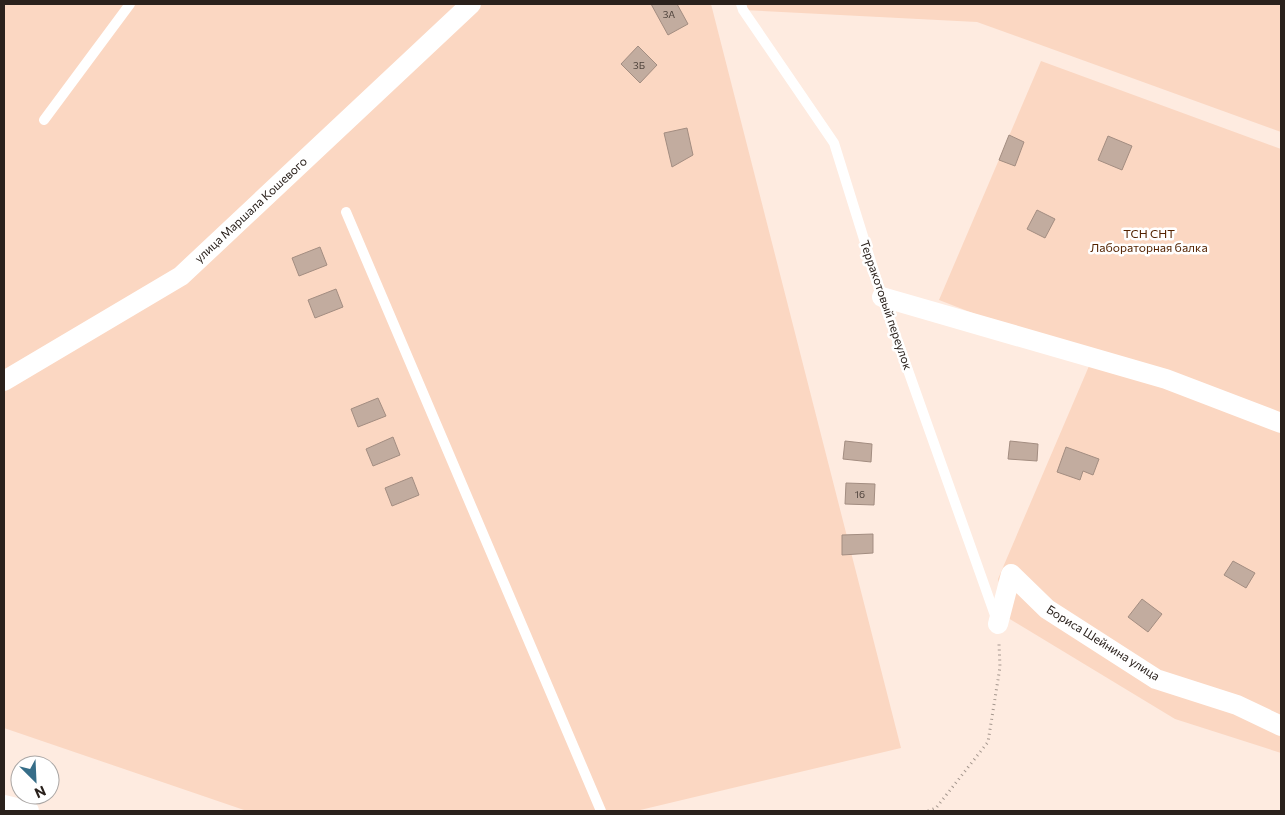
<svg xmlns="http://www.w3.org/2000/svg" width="1285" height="815" font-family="Commissioner,sans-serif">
<rect width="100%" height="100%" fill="#feebe0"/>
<path fill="#fbd7c2" d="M4 4H711L901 748 636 811H247L4 728Z
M743 4H1281V132L977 22 743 10Z
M1041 61 1281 149V753L1175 719 1008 618 998 579 1092 359 939 300Z"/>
<path fill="#c2ac9f" stroke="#a38d81" d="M651 4H677L688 24 668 35Z
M638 46 657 65 640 83 621 64Z
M687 128 693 155 672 167 664 133Z
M1009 135 1024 142 1015 166 999 160Z
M1108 136 1132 146 1122 170 1098 160Z
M1037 210 1055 219 1045 238 1027 229Z
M320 247 327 265 299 276 292 258Z
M336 289 343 307 315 318 308 300Z
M378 398 386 416 358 427 351 409Z
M393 437 400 455 373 466 366 449Z
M845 441 872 444 871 462 843 459Z
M1010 441 1038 444 1037 461 1008 459Z
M1066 447 1099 459 1093 475 1083 471 1080 480 1057 472Z
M412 477 419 495 392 506 385 488Z
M846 483 875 484 874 505 845 504Z
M873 534V553L842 555V535Z
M1233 561 1255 573 1246 588 1224 575Z
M1142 599 1162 614 1148 632 1128 617Z"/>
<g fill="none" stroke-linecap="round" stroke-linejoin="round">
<path stroke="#a4968d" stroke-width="3" stroke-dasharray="1 4" stroke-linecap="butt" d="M928 811 936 808 988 742 1000 667 999 644"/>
<path stroke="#fff" stroke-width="10" d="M741 4 743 10 834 143 882 297 996 618
M44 120 130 4
M346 212 601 811"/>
<path stroke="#fff" stroke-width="20" d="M882 297 1166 379 1281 423
M4 381 181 276 471 4
M998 624 1011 574 1047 609 1156 679 1237 705 1281 726
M4 805 29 811"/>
</g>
<g text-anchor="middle" stroke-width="5" stroke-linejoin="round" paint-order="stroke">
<g font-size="10" fill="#50443d">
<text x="669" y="18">3А</text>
<text x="639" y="69">3Б</text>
<text x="860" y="498">16</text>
</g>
<g font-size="12" fill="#2a211c" stroke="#fff">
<text transform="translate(251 210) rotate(-43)" y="4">улица Маршала Кошевого</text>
<text transform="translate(886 305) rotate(71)" y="4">Терракотовый переулок</text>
<text transform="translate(1103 643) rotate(32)" y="4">Бориса Шейнина улица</text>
</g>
<g font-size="12" fill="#542300" stroke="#fff">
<text x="1149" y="238">ТСН СНТ<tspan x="1149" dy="14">Лабораторная балка</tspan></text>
</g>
</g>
<rect width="1285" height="815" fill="none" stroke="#2a211c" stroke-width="10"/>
<g transform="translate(35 780) rotate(156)"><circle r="24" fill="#ffffff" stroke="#aaa6a4"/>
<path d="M0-4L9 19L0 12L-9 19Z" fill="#366d88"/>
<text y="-8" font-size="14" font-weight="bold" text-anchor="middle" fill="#2a211c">N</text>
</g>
</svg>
